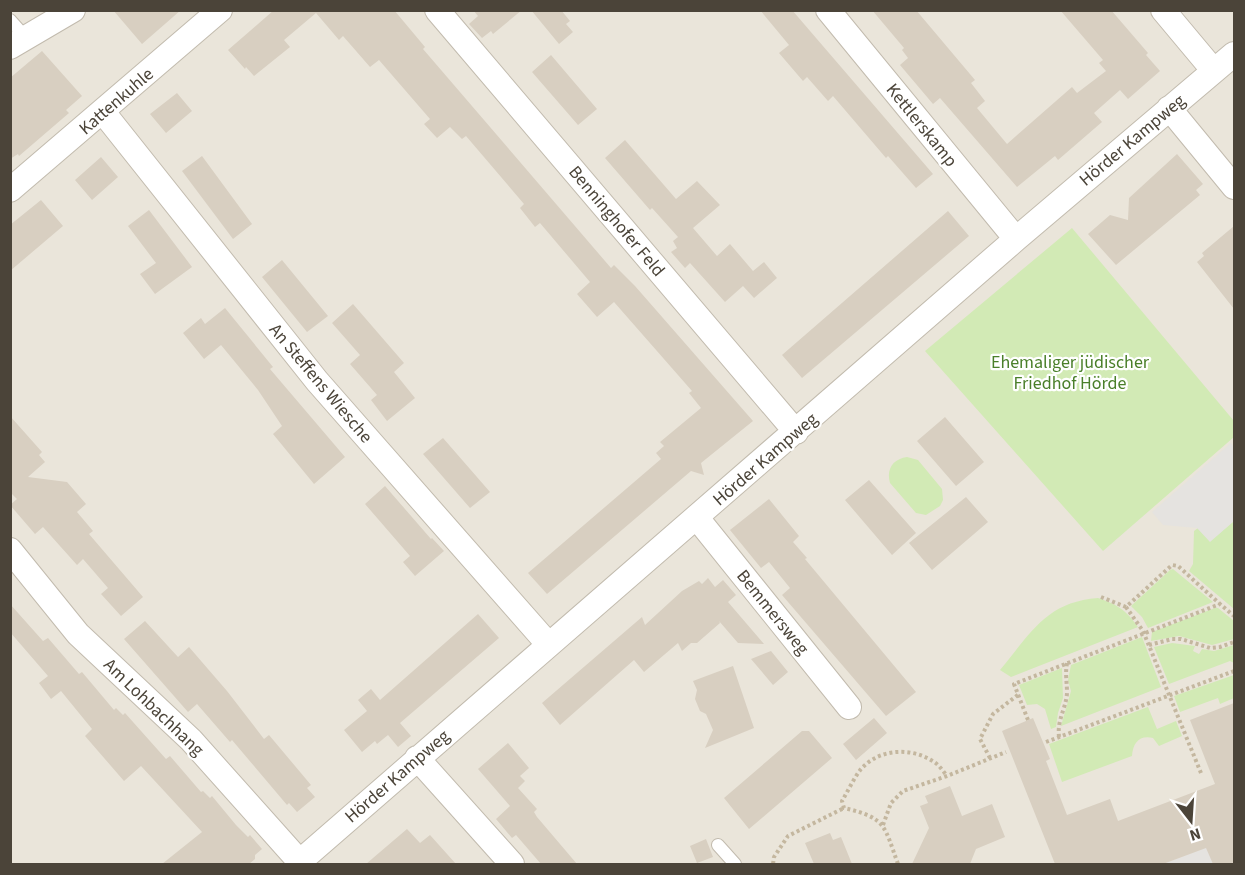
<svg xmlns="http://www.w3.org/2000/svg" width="1245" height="875" font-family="'Source Sans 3',sans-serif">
<rect width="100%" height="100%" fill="#f6f3ec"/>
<path fill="#eae5da" d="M11 11H1234V864H11Z"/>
<path fill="#d2eab5" d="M1072 228 1234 421V437L1103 551 925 351Z
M907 457 918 460 942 489 943 500 940 506 926 515 916 513 890 483C886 469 893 459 907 457Z
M1234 521V609L1189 571 1193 564 1194 531 1198 528 1210 541Z
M1173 569 1213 602 1148 628 1142 617 1131 606 1170 570Z
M1098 598C1118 605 1125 609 1138 627L1011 677 1000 670C1031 633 1046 602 1098 598Z
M1215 608H1218L1234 621V639L1212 645 1179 636 1151 641 1152 632Z
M1142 637 1161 687 1061 726 1071 691 1068 680 1071 665Z
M1172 643 1195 646 1193 651 1199 654 1202 649 1214 651 1234 645V663L1230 661 1169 684 1154 647Z
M1062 668 1063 698 1058 713 1056 727 1051 729 1045 709 1037 704 1027 705 1019 685Z
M1234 675V698L1220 704 1218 698 1180 712 1174 696Z
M1148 707 1157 729 1176 721 1182 736 1159 746 1153 738C1139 735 1133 743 1132 756L1062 782 1049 744Z"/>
<path fill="#e5e3e0" d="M1231 443 1234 448V521L1210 542 1197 528 1163 525 1152 512Z
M1210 846 1214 855 1211 859 1213 864H1163Z"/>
<path fill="#d8cfc1" d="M113 10H181L142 44Z
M274 10H394L425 47 423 49 611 268 614 265 635 286 753 421 701 463 704 475 691 471 547 594 528 573 661 459 656 453 664 446 660 442 701 408 689 393 692 391 614 302 597 317 577 294 590 282 540 223 535 227 520 208 524 204 466 136 462 139 450 127 437 138 424 124 430 119 379 60 370 67 343 36 339 40 316 13 284 40 290 47 254 76 246 67 245 69 228 50Z
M473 10H522L493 34 491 31 482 38 469 24 478 16Z
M531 10H561L570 21 566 24 573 32 559 44Z
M760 10H792L933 174 916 188 888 156 886 158 833 96 828 101 807 77 803 81 779 53 789 45Z
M872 10H916L975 80 971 83 985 101 977 108 1007 144 1072 87 1077 93 1106 71 1099 63 1103 60 1060 10H1111L1148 53 1146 55 1160 71 1128 99 1120 90 1094 113 1102 122 1058 160 1055 156 1017 187 940 98 933 104 900 65 908 58 902 50 904 48Z
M42 51 82 96 66 110 69 113 19 156 18 154 10 159V78Z
M551 55 597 109 578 125 532 72Z
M177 93 192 111 166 133 150 114Z
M625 140 676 199 697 181 720 205 693 228 717 256 730 244 753 271 764 262 777 278 754 298 743 286 725 302 690 263 685 268 671 252 677 248 673 241 678 237 652 208 650 210 605 158Z
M1177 154 1203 184 1196 190 1200 195 1116 265 1088 234 1110 215 1128 220 1129 198Z
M202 156 252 224 233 239 182 171Z
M101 157 118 177 92 200 75 180Z
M41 200 63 226 10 271V225Z
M149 210 192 267 155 294 140 274 156 263 128 226Z
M948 211 969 236 802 378 782 355Z
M1234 226V309L1197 262 1204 256 1202 253Z
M282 260 328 316 307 332 262 277Z
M353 304 404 363 394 372 415 398 387 421 371 400 377 395 350 364 360 355 332 323Z
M225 308 273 367 270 369 345 457 314 484 273 434 282 426 258 390 221 345 204 359 183 333 201 318 205 324Z
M10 416 42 452 39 455 45 462 28 477 67 482 86 504 77 512 93 531 89 534 143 597 121 616 101 594 108 588 83 559 77 565 43 527 35 534 10 505 17 499 10 492Z
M945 417 984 462 956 486 917 441Z
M443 438 490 492 470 508 423 454Z
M869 480 916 533 892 555 845 500Z
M385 486 431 539 432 538 444 551 415 576 403 562 410 556 365 504Z
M966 497 988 522 932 570 909 543Z
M769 499 799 536 793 542 807 558 805 559 916 692 886 716 782 595 790 588 769 562 761 568 730 530Z
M708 578 715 587 723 580 736 595 728 602 764 644 738 643 719 621 720 623 697 643H691L682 651 678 643 644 672 634 660 560 725 542 703 642 617 645 625 682 591 699 581 702 584Z
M10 604 43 641 48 638 79 674 82 672 114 710 116 708 123 715 125 713 166 759 170 756 201 792 203 791 210 798 212 796 236 825 248 837 250 835 262 849 255 855V859L249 864H162L202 832 141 766 124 781 85 736 92 729 61 691 51 699 39 683 48 676 10 632Z
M478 614 499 638 400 723 411 736 398 747 388 735 377 744 375 741 362 752 344 730 367 711 358 700 371 689 380 700Z
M145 621 178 657 189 647 227 691 264 739 269 735 311 785 307 788 315 797 297 812 289 803 287 805 232 740 230 742 197 704 188 712 124 639Z
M771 651 788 672 773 685 751 659Z
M733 666 754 728 705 748 713 730 706 714 700 711 695 699 697 690 693 681Z
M1234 703V864H1213L1206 848 1163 864H1055L1002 731 1033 718 1050 759 1046 761 1067 815 1110 799 1118 821 1215 784 1190 720Z
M874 718 887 733 856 760 843 744Z
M802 731H809L832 758 749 829 724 798Z
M508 743 529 768 520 776 525 781 518 788 537 809 534 812 537 817 577 864H541L516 835 512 838 496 819 510 806 478 769Z
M950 786 962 816 992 804 1005 837 976 849 970 864H912L929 828 920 806 928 803 925 796Z
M407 829 420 843 430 835 456 864H366Z
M830 833 833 840 841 837 852 864H814L805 843Z
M706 839 713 857 697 863 690 846Z"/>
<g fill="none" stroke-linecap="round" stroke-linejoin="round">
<defs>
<path id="service" d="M10 20 26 38
M718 845 735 864"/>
<path id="minor" d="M437 10 796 432
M828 10 1016 239
M1163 10 1214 71
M10 47 73 10
M1169 108 1234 187
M103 112 317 381 549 645
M10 190 220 10
M697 518 849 707
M10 550 78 634 191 740 300 862
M417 758 512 864
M297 864 1016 239 1234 54"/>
</defs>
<use href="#service" stroke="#c2bbae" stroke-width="14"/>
<use href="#minor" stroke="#c2bbae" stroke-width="26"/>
<path stroke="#c4b79f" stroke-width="4" stroke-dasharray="3 3" stroke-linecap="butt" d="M1101 597 1126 607
M1149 645 1172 639H1181L1210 648 1220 647 1234 642
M1028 720 1014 684 1220 604 1234 616
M1059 737C1057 719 1066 709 1067 693 1067 682 1065 674 1067 663
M1046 742 1234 671
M990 758 980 739 993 714 1019 694
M1201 773 1143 631 1126 607 1172 565 1178 566 1220 604
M883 825 891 803 903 791 947 776 1006 752
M773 864 774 857 788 836 844 808
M898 864C884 826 887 818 844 808L842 801C848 791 854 778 861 769 880 748 912 747 934 762 939 765 943 771 947 776"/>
<use href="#service" stroke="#fff" stroke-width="12"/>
<use href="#minor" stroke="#fff" stroke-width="24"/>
</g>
<g text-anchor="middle" stroke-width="4.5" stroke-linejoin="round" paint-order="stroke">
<g font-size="18" fill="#4b4439" stroke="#fff">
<text transform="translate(116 101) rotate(-41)" y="6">Kattenkuhle</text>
<text transform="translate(922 125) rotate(51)" y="6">Kettlerskamp</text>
<text transform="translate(1132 140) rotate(-40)" y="6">Hörder Kampweg</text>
<text transform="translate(617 221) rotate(50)" y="6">Benninghofer Feld</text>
<text transform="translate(321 383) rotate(50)" y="6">An Steffens Wiesche</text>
<text transform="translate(765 459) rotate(-41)" y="6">Hörder Kampweg</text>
<text transform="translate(773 612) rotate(51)" y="6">Bemmersweg</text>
<text transform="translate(154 707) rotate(44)" y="6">Am Lohbachhang</text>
<text transform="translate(397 776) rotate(-41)" y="6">Hörder Kampweg</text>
</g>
<g font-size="18" fill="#4a7f2a" stroke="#fff">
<text x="1070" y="368">Ehemaliger jüdischer<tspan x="1070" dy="21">Friedhof Hörde</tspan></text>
</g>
</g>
<rect width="1245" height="875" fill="none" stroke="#4b4439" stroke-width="24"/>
<g transform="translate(1191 821) rotate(163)" stroke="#ffffff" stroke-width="4.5" paint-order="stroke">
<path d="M0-4.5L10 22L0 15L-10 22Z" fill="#4b4439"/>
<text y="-9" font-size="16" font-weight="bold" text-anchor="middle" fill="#4b4439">N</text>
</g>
</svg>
